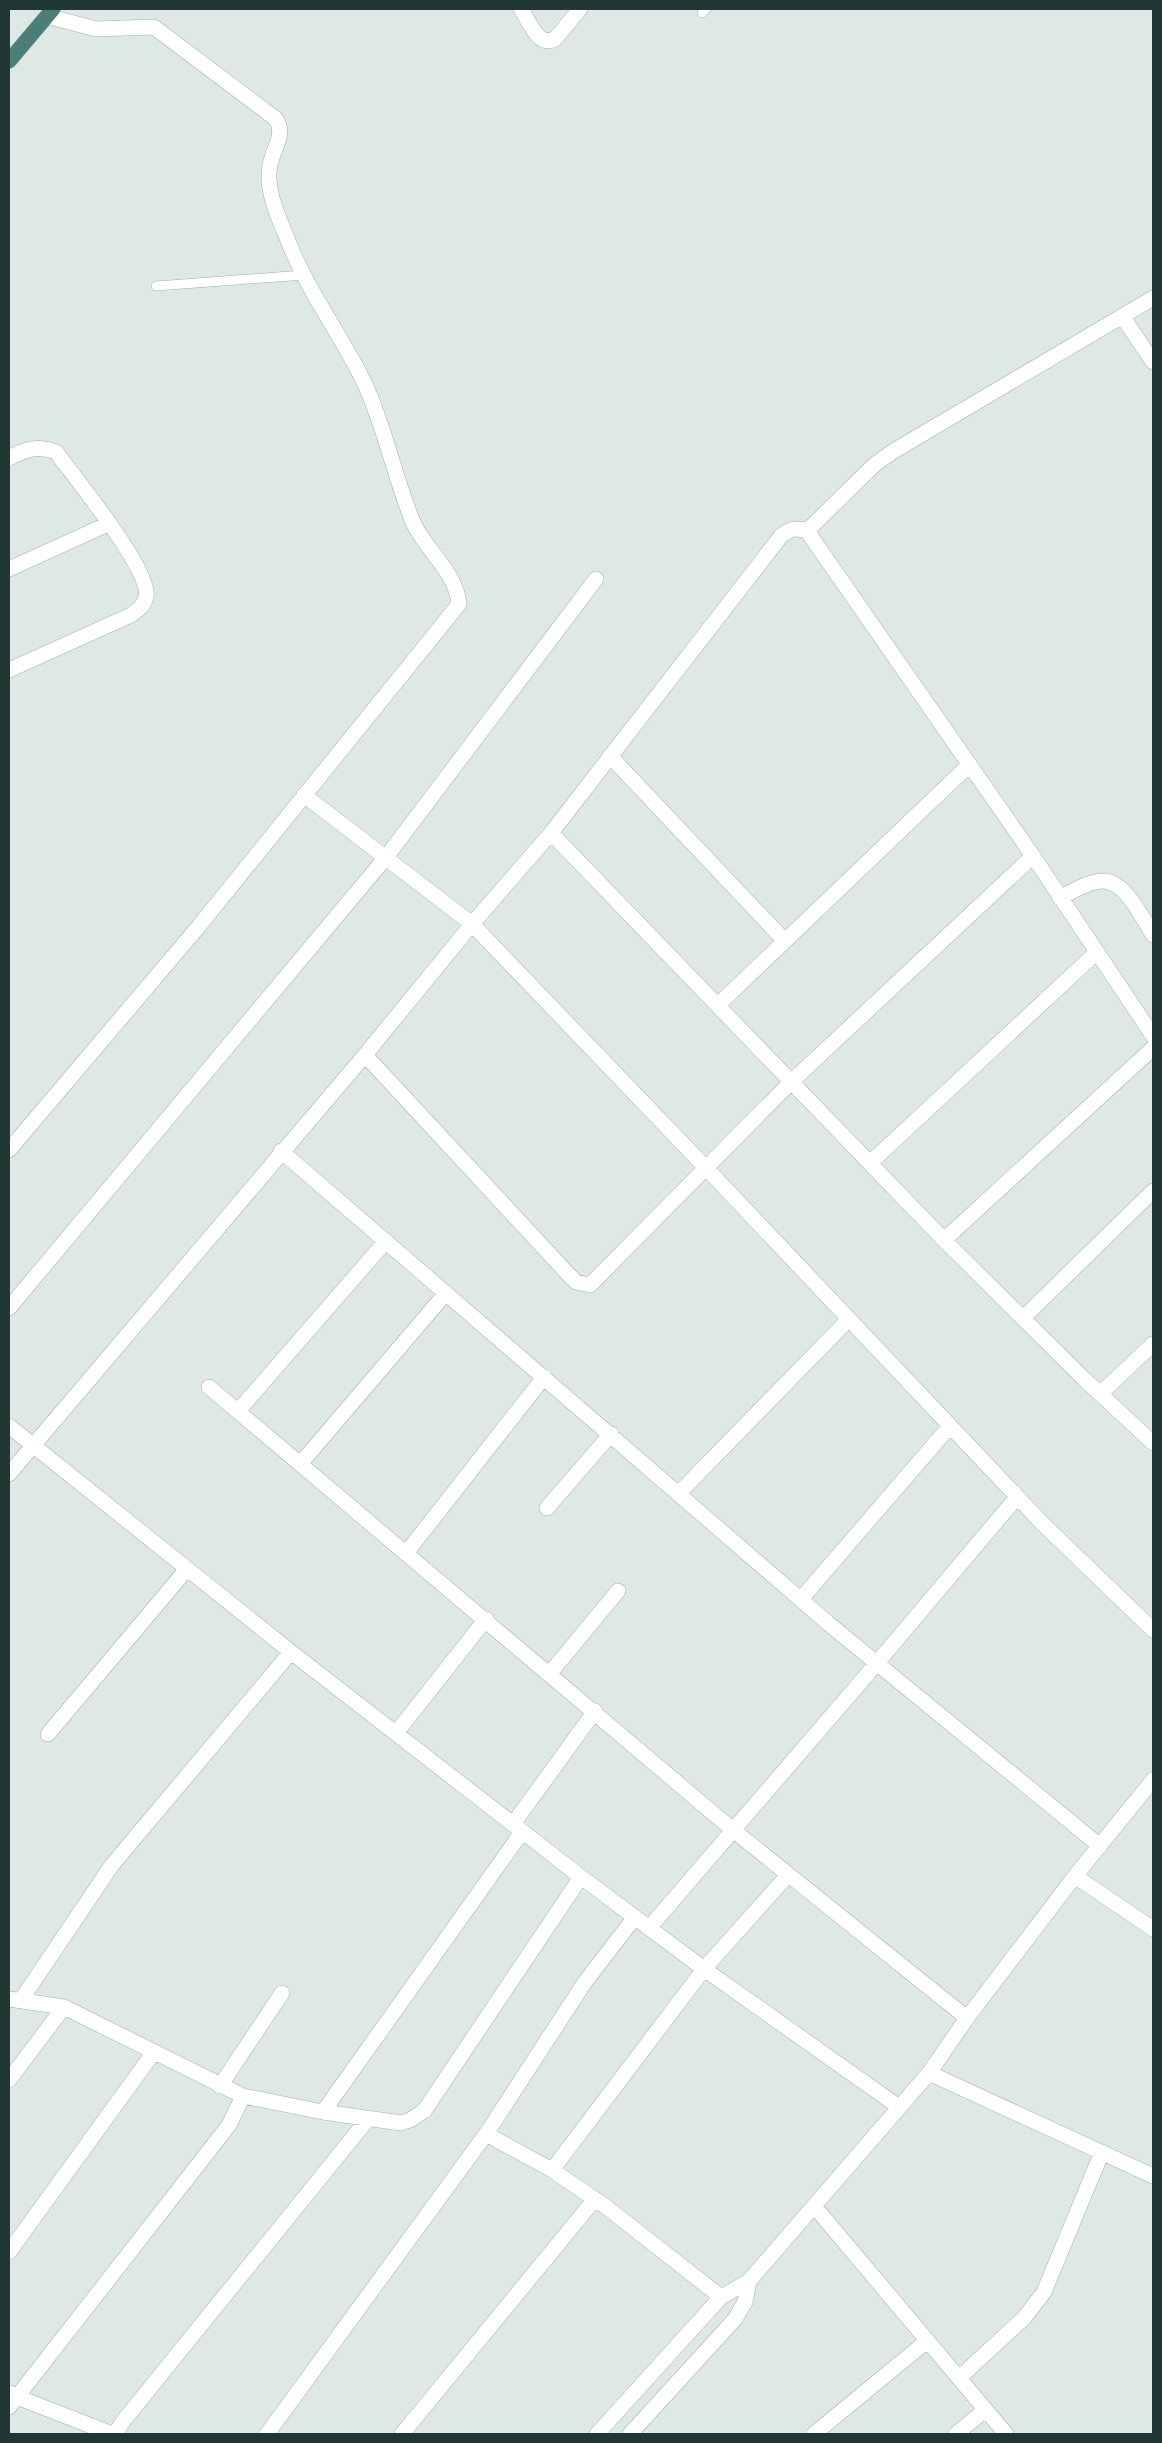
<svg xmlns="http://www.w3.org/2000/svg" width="1162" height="2443" font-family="'Fira Sans Condensed',sans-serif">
<rect width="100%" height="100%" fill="#dee9e5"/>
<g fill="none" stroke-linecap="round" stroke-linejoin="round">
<defs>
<path id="service" d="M702 13 706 9
M156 286 304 275"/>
<path id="minor" d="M521 9C529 21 538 48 555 39L580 9
M1122 316 1153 362
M9 458C26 449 37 445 56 452 74 477 152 571 146 597 144 606 138 610 131 615L9 670
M807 531 874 465 892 452 1153 298
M9 569 108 524
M610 756 784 940
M304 795 472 924 707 1169 1042 1523 1153 1630
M551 833 944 1240 1083 1378 1153 1443
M1060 898C1073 891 1089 881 1104 881 1125 881 1144 920 1153 935
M719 1004 969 765
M365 1055 569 1275 576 1282 590 1285 791 1082 1033 856
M9 1150 199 926 459 604C456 571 425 550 413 522 394 476 385 427 364 382 340 333 306 289 287 238 278 217 265 188 270 165 273 148 286 135 276 119L154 27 96 29 47 16
M281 1151 829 1624 1100 1846
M870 1163 1097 952
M944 1240 1153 1048
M9 1308 387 856 596 579
M1023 1318 1153 1191
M209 1387 733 1830 967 2018
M1100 1394 1153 1344
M238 1411 386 1241
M9 1426 291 1652 581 1877 704 1969 899 2107
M301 1463 446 1293
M9 1474 365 1055 472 924 551 833 781 536C790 529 795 527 807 531L1033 856 1153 1036
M679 1493 849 1319
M547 1508 611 1434
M407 1552 544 1377
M801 1599 950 1426
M550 1673 618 1591
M396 1733 486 1619
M48 1734 187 1569
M513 1824 595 1711
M1075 1876 1153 1929
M649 1928 877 1663 1017 1497
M9 1999 64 2007 243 2096 323 2112 401 2123 410 2120 424 2111 581 1877
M21 2000 112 1865 291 1652
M929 2073 1153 2176
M9 2080 64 2007
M220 2086 282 1993
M323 2112 522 1832
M486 2134 552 2170 605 2206 721 2297
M552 2170 704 1969 788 1875
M814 2206 1006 2434
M9 2252 154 2052
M959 2378 1024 2318 1044 2292 1102 2152
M10 2393 17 2397 112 2434
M9 2407 229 2125 243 2096
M115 2434 124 2420 368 2119
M267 2434 486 2134 585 1982 635 1917
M402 2434 595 2199
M597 2434 721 2297 749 2281 929 2073 967 2018 1075 1876 1153 1780
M630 2434 735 2319 745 2302 749 2281
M814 2434 927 2341
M956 2434 985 2410"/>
<path id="trunk" d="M9 61 53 9"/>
</defs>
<use href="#service" stroke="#a1b0ac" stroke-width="10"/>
<use href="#minor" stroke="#a1b0ac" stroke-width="16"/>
<use href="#trunk" stroke="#bcc3c2" stroke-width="16"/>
<use href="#service" stroke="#fff" stroke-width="9"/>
<use href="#minor" stroke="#fff" stroke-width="15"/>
<use href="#trunk" stroke="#4a7e76" stroke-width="15"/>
</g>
<rect width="1162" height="2443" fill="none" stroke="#203733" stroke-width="20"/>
</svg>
